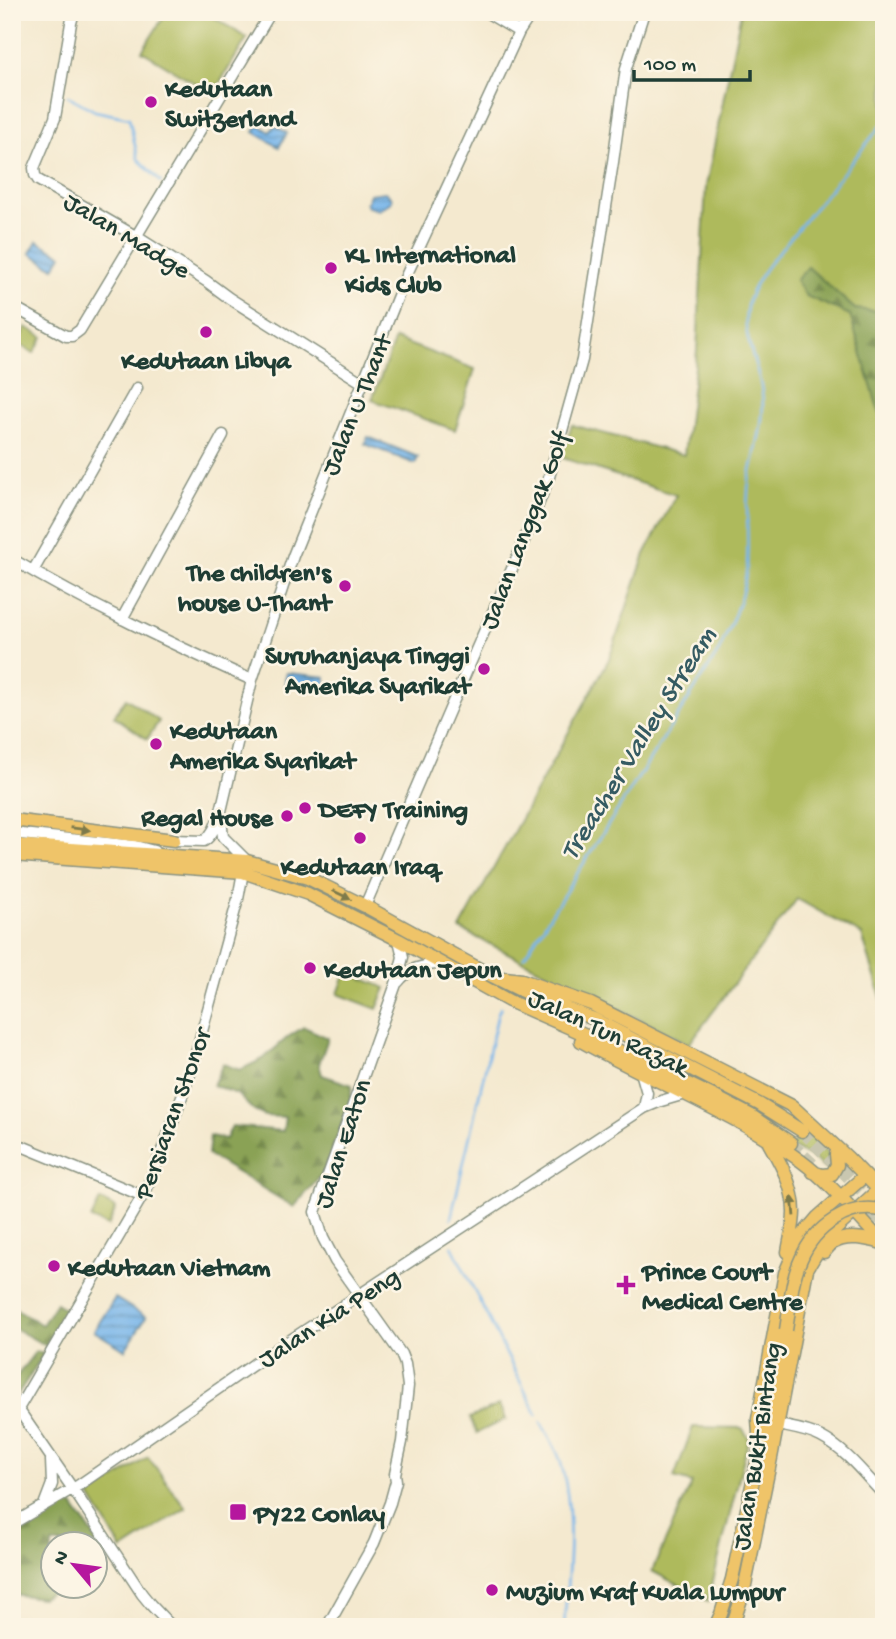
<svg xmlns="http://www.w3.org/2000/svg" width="896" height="1639" font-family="'Gochi Hand',sans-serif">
<defs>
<pattern id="forest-firs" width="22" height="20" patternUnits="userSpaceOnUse" patternTransform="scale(1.75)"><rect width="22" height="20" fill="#8aa254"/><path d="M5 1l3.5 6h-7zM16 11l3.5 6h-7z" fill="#708546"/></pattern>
<pattern id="water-rules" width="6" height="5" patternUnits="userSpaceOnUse" patternTransform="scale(1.75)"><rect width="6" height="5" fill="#78b6eb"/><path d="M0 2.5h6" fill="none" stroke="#6295bf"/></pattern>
</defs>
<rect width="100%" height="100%" fill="#fcf5e5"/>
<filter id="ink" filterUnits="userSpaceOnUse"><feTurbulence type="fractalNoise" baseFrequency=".0143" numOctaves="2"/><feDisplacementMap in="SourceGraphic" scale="14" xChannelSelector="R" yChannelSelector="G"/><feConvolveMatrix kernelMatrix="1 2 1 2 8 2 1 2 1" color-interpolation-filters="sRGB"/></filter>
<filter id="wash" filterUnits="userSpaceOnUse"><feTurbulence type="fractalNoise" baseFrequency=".00686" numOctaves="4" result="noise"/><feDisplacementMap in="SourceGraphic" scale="28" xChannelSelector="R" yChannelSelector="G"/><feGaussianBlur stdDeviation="1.57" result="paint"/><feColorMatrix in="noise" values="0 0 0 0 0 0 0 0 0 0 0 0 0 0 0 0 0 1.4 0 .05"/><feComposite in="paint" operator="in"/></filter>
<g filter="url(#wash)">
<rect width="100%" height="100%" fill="#f4e9cf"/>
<path fill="#aeba5c" stroke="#667c48" stroke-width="2" d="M167 12H205L247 38 213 94 142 51Z
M741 12H884V1006L862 935 797 899 689 1044 460 929 609 659 645 554 676 495 560 457 572 425 684 455 697 351 706 186Z
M26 327 43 337 34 353 16 343Z
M395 339 475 369 455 430 372 400Z
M126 698 159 721 147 739 114 716Z
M346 972 386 988 377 1009 338 994Z
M808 1125 812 1130 813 1137 815 1140 833 1159 828 1169 825 1168 811 1157 790 1147Z
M100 1200 116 1208 108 1226 91 1219Z
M499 1405 506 1419 477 1433 470 1418Z
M693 1427 742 1428 749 1438 708 1601 652 1571 692 1483 674 1478Z
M148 1457 186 1508 122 1550 90 1496Z"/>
<path fill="url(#forest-firs)" stroke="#547044" stroke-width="2" d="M808 267 855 309 884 312V422L878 409 850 315 806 296 796 280Z
M304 1027 328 1038 319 1064 322 1075 352 1085 350 1102 324 1172 294 1207 208 1155 210 1136 226 1139 232 1126 283 1131 285 1117 265 1116 254 1111 237 1094 213 1085 223 1064 240 1070 263 1059 288 1037Z
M56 1303 70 1312 48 1347 12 1327V1307L42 1325Z
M36 1351 44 1354 18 1394 12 1391V1378L16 1377Z
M65 1502 71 1503 108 1556 95 1564 94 1544H52V1586L60 1587 42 1598 12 1594V1535Z"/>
<path fill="url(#water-rules)" stroke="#4c7a90" stroke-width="2" d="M259 125 270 132 275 126 287 133 279 147 254 132Z
M385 192 391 197 392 201 379 210 368 207 366 204 370 194Z
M37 241 62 255 54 268 30 253Z
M368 437 418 457 415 464 365 444Z
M286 673 326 677 325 689 285 685Z
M115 1298 146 1317 125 1350 94 1331Z"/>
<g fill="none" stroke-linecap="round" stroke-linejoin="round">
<path stroke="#78b6eb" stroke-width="2.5" d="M68 96 95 111 129 118 138 159 161 182
M524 957 719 651C731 624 744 597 747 566 749 538 745 510 749 481 754 452 766 422 762 392 758 361 738 332 749 299 758 273 780 251 797 230 826 194 855 158 884 122
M451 1218 498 1013 501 1007
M452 1246 537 1415
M541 1422C547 1434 556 1447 560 1460 576 1512 568 1574 564 1627"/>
</g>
</g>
<g filter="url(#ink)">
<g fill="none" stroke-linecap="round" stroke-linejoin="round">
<path stroke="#c9c7b0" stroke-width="12" stroke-dasharray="12 6" stroke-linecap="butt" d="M802 1131 884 1213
M791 1143 816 1167
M842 1191 884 1233"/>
<defs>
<path id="minor" d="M74 12 71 23 55 118 34 168 35 175 38 180 137 237 206 281 229 298 363 383
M486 12 519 32
M12 306 66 336H72L80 330 271 12
M12 559C89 605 170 643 252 680
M33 571 137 388
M122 619 223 435
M221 818 223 837 247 861
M12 833 135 846 154 851
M174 840 204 841C214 834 217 822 221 811L252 680 293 556 406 276 519 32 532 12
M365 906 453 702 519 553 549 477 582 360 613 162 626 68 644 12
M398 982C411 966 421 967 441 963
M641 1072 647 1093 644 1108
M12 1142 143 1196
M13 1405 18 1409 77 1495 142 1594 151 1605 172 1627
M18 1409 147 1188 169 1133 192 1068 238 899 243 872
M778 1425C792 1428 808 1430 821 1437 846 1450 865 1475 884 1495
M44 1505 52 1484 51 1460
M12 1524 79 1485 254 1364 644 1108 661 1101 685 1094
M327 1627 374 1543 390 1503 396 1481 395 1474 402 1442 408 1386 405 1364 401 1354 335 1261 323 1238 315 1212 396 984 403 957 399 940"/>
<path id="major" d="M12 820 174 840
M12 845 247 861 308 878 365 906 494 977 522 991 594 1019 759 1104 802 1131
M12 855 243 872 308 894 399 940 509 1001 584 1034 717 1098 750 1115 791 1143
M505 978 522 980 591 1004 792 1106 848 1158 884 1195
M581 1041C654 1082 733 1112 801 1161 832 1184 857 1216 884 1244
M769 1143C781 1164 794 1187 794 1212 794 1225 790 1239 788 1252
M813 1172 822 1175 832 1174 837 1165 836 1154
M824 1252C827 1249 829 1245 833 1243 847 1234 867 1239 882 1243
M762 1444 766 1429 786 1330
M715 1627 721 1614 732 1579 760 1448 758 1419 785 1273 800 1238 818 1217 861 1179
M732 1627 744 1590 771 1458 807 1269 825 1239 876 1192"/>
</defs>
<use href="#minor" stroke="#8a9382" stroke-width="13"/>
<use href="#major" stroke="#8a9382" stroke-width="15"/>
<use href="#minor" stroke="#fff" stroke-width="10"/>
<use href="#major" stroke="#efc469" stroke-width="12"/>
<defs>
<path id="major-bridge" d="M786 1330C790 1307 791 1280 801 1259 814 1228 849 1201 884 1211"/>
</defs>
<use href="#major-bridge" stroke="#8a9382" stroke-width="15" stroke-linecap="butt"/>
<use href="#major-bridge" stroke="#efc469" stroke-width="12"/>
</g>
<defs><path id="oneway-solid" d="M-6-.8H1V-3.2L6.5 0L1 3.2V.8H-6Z" transform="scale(1.75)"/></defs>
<g fill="#7d7a4c">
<use href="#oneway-solid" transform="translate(80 829) rotate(7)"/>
<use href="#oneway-solid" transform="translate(342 895) rotate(26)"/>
<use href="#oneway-solid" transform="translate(793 1206) rotate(-95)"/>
</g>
</g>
<g fill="#b5179e" stroke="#fcf5e5" stroke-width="2.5">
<circle cx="151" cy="102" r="7"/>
<circle cx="331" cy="268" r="7"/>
<circle cx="206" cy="332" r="7"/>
<circle cx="345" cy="586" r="7"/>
<circle cx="484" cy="669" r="7"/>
<circle cx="156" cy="744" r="7"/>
<circle cx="305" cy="808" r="7"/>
<circle cx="287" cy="816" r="7"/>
<circle cx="360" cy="838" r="7"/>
<circle cx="310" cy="968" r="7"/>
<circle cx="54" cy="1266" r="7"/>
<path d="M622.5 1274.5h7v7h7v7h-7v7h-7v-7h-7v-7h7z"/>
<rect x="229" y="1503" width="18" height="18" rx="3.5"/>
<circle cx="492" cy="1590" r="7"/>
</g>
<g text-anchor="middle" stroke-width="5" stroke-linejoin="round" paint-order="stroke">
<g font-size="26" font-weight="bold" fill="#1f3d34" stroke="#fcf5e5" text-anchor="start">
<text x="165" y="96">Kedutaan<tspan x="165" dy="30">Switzerland</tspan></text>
<text x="345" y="262">KL International<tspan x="345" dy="30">Kids Club</tspan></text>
<text x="206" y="368" text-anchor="middle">Kedutaan Libya</text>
<text x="331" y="580" text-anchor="end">The children's<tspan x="331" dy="30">house U-Thant</tspan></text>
<text x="470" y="663" text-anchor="end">Suruhanjaya Tinggi<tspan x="470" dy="30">Amerika Syarikat</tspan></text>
<text x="170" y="738">Kedutaan<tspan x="170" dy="30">Amerika Syarikat</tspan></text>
<text x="319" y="817">DEFY Training</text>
<text x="273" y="825" text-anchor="end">Regal House</text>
<text x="360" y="874" text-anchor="middle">Kedutaan Iraq</text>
<text x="324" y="977">Kedutaan Jepun</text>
<text x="68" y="1275">Kedutaan Vietnam</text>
<text x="642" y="1279">Prince Court<tspan x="642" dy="30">Medical Centre</tspan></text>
<text x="254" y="1521">PY22 Conlay</text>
<text x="506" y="1599">Muzium Kraf Kuala Lumpur</text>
</g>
<g font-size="26" fill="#1f3d34" stroke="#fcf5e5">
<text transform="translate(128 234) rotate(31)" y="9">Jalan Madge</text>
<text transform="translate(355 404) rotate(-68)" y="9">Jalan U Thant</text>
<text transform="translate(523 530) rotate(-69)" y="9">Jalan Langgak Golf</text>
<text transform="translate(609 1031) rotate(25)" y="9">Jalan Tun Razak</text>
<text transform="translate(171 1113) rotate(-70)" y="9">Persiaran Stonor</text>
<text transform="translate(341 1143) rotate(-72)" y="9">Jalan Eaton</text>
<text transform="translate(328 1316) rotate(-33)" y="9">Jalan Kia Peng</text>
<text transform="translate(755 1446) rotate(-81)" y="9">Jalan Bukit Bintang</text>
</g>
<g font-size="28" font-style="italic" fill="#355b62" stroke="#fcf5e5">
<text transform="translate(636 742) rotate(-58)" y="10">Treacher Valley Stream</text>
</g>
</g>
<rect width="896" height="1639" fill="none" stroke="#fcf5e5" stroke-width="42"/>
<g transform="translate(74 1565) rotate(299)"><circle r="33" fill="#fcf5e5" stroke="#a4ab9e" stroke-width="2"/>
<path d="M0-5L12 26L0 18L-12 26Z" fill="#b5179e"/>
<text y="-10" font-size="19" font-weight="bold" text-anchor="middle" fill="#1f3d34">N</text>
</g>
<path d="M634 70v10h116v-10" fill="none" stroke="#1f3d34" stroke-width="3.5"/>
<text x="644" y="70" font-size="21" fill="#1f3d34" stroke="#fcf5e5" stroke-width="5" paint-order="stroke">100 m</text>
</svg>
